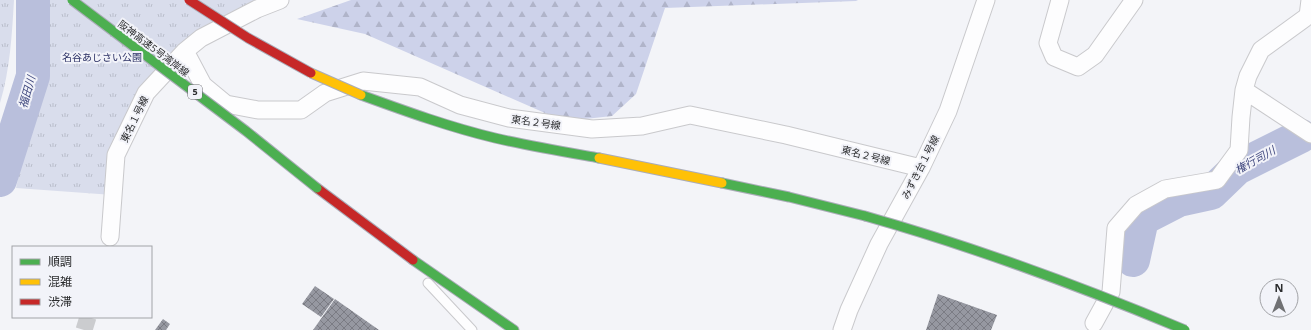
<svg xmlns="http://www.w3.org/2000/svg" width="1311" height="330" font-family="'Open Sans','Noto Sans JP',sans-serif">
<defs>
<pattern id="grass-tufts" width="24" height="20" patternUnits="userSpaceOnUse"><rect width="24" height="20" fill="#d9ddec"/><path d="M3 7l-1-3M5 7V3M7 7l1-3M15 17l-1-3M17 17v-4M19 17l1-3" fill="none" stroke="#babecb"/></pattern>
<pattern id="forest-firs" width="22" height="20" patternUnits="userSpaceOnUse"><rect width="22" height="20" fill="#cdd2ea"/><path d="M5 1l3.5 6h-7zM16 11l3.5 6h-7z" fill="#b0b4c9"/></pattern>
<pattern id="building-cross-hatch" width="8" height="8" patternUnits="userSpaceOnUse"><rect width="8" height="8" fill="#9698a1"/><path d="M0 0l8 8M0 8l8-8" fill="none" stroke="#7b7c84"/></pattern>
</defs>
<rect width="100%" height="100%" fill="#f3f4f8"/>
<path fill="url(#grass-tufts)" d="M0 0H14C12 34 10 70 0 103Z
M48 0H280L201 38 147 93 116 154 113 195 16 188 45 57 48 23Z"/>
<path fill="url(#forest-firs)" d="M351 0H858L856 1 665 8 636 94 612 116 585 119 554 117 365 34 297 19Z"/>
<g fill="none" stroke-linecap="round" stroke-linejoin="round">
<path stroke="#b9bfdc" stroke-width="34" d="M0 180 33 76V0
M1133 260 1142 219 1179 200 1211 193 1237 168 1301 136"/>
</g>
<path fill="url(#building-cross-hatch)" d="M315 286 334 299 321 317 302 304Z
M938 294 997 315 991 330H926Z
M335 299 379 330H313Z
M163 319 170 324 166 330H155Z"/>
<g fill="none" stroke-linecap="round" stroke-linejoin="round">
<path stroke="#cbcccf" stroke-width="17" stroke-dasharray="17 8" stroke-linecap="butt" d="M84 330 88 317"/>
<defs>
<path id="lane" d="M428 283 472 330"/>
<path id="street" d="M1060 0 1048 43 1054 57 1078 67 1095 55 1134 0
M1308 16 1310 0
M185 51 203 85 226 104 258 110H301L325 93 363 81 420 87 460 105 509 118 592 129 642 126 690 115 786 135 921 168
M1244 90 1311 134
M110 237 116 155 146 93 185 51 201 38 257 9 280 0
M1094 323 1111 292 1116 228 1136 205 1165 189 1217 180 1239 150 1241 117 1244 90 1248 76 1261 50 1308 16
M842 330 849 310 879 244 921 168 948 111 986 0"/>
<path id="fast" d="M361 95C405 111 449 127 495 138 529 146 565 152 599 158
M722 183 789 197 865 216
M413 260 514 330"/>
<path id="slow" d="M599 158 722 183"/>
<path id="jam" d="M317 188 413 260"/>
</defs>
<use href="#lane" stroke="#c9c9cc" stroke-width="11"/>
<use href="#street" stroke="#c9c9cc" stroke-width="19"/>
<use href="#fast" stroke="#aaacb8" stroke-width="11"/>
<use href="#slow" stroke="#aaacb8" stroke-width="11"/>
<use href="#jam" stroke="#aaacb8" stroke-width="11"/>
<use href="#lane" stroke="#fdfdfe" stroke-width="9"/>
<use href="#street" stroke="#fdfdfe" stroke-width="17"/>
<use href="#fast" stroke="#4caf50" stroke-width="9"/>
<use href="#slow" stroke="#ffc107" stroke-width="9"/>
<use href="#jam" stroke="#c62828" stroke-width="9"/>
<defs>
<path id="fast-bridge" d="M72 0 246 131 317 188
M865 216C975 247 1080 286 1185 330"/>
<path id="slow-bridge" d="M311 73 361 95"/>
<path id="jam-bridge" d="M189 0 248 38 311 73"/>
</defs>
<use href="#fast-bridge" stroke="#aaacb8" stroke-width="11" stroke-linecap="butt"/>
<use href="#slow-bridge" stroke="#aaacb8" stroke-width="11" stroke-linecap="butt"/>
<use href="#jam-bridge" stroke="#aaacb8" stroke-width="11" stroke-linecap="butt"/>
<use href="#fast-bridge" stroke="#4caf50" stroke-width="9"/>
<use href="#slow-bridge" stroke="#ffc107" stroke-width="9"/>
<use href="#jam-bridge" stroke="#c62828" stroke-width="9"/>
</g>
<g text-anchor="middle" stroke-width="4" stroke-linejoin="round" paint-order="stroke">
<rect fill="#f2f3f9" stroke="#66676a" stroke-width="1" x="188" y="85" width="14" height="14" rx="3"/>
<g font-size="9" font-weight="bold" fill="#2a2b2d">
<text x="195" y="95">5</text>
</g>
<g font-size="10" fill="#2a2b2d" stroke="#f2f3f9">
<text transform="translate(154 48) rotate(37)" y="4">阪神高速5号湾岸線</text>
<text transform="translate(134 119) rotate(-64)" y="4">東名１号線</text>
<text transform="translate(536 122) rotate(8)" y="4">東名２号線</text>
<text transform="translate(866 155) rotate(14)" y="4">東名２号線</text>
<text transform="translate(920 167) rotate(-63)" y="4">みずき台１号線</text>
</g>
<g font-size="10" fill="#2b3064" stroke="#f2f3f9">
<text x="102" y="61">名谷あじさい公園</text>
</g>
<g font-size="11" font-style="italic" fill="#41497f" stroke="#f2f3f9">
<text transform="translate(27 92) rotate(-74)" y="4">福田川</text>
<text transform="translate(1255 160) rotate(-29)" y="4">権行司川</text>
</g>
</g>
<rect x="12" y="246" width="140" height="72" fill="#f2f3f9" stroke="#a2a3a7"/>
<rect x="20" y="259" width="20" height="6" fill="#4caf50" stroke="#a2a3a7"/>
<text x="48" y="266" font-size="12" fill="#2a2b2d">順調</text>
<rect x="20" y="279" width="20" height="6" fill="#ffc107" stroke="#a2a3a7"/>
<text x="48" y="286" font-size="12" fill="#2a2b2d">混雑</text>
<rect x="20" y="299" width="20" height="6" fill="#c62828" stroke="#a2a3a7"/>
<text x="48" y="306" font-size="12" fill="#2a2b2d">渋滞</text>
<g transform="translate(1279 298)"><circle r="19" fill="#f2f3f9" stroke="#a2a3a7"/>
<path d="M0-3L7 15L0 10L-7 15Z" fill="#707174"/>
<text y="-6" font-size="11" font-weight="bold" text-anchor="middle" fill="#2a2b2d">N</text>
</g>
</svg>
